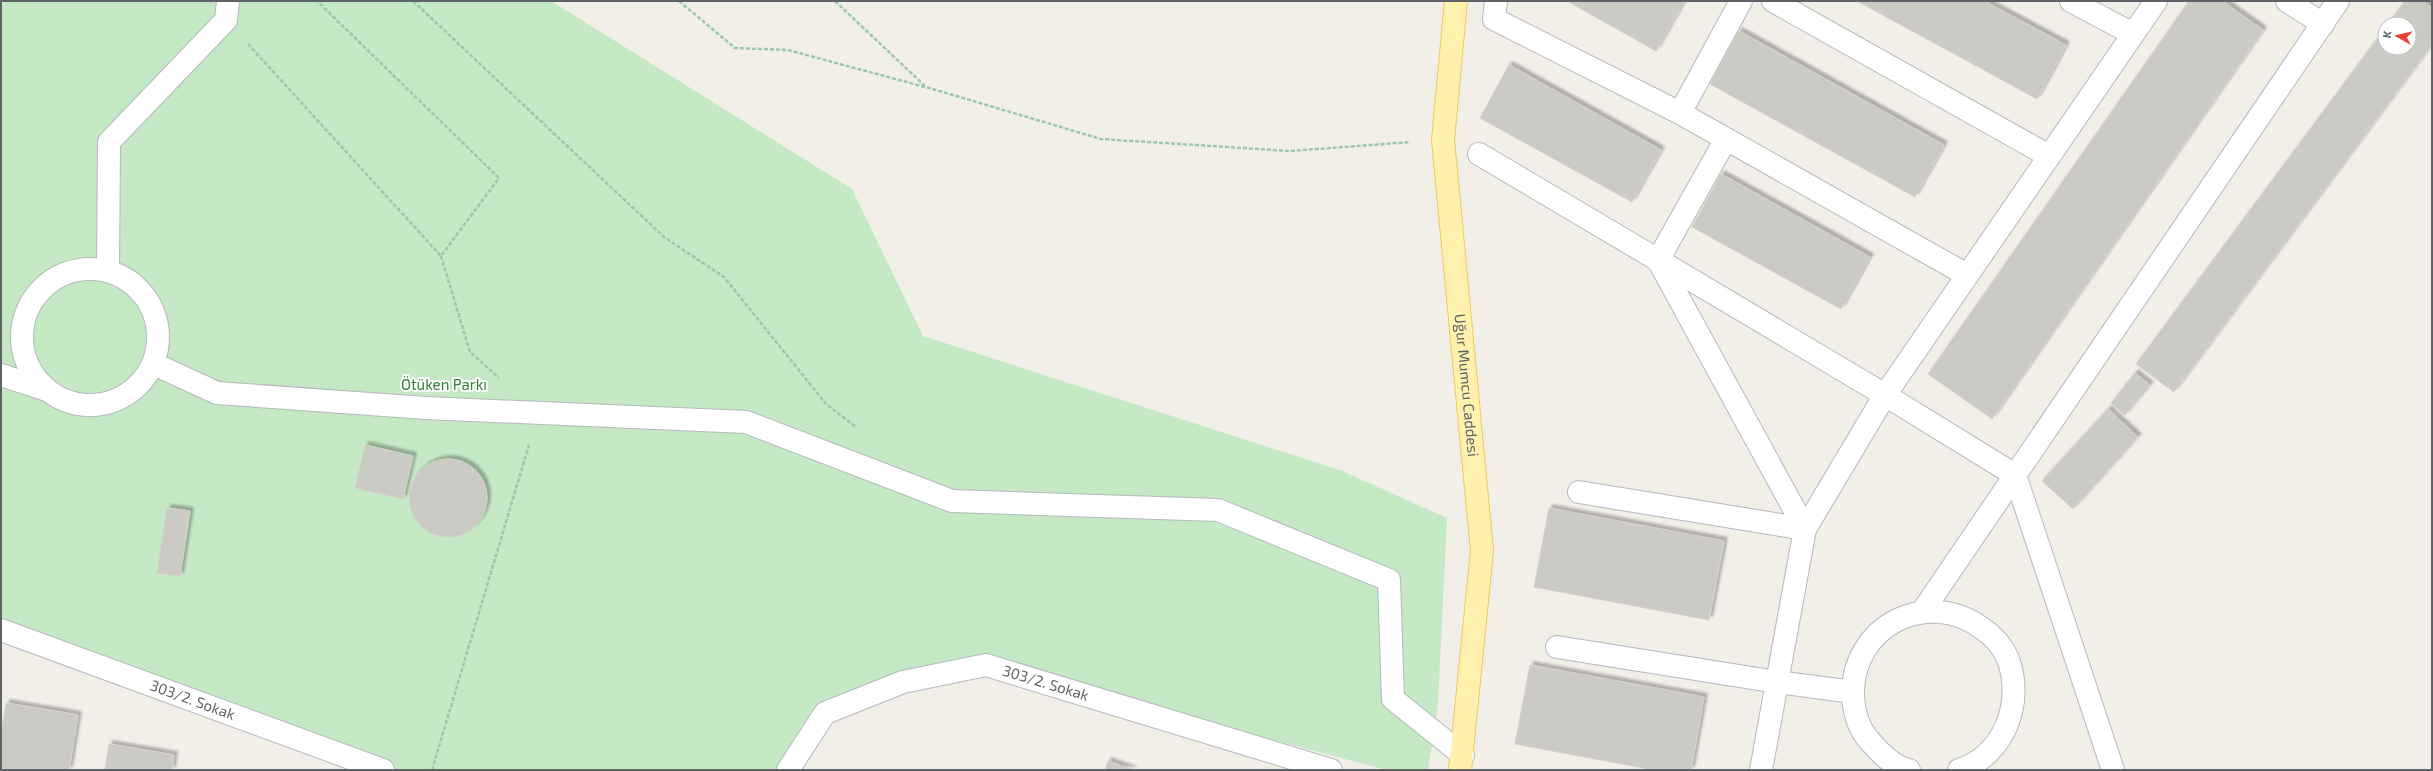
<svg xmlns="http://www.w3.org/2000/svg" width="2433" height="771" font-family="'Exo 2',sans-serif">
<defs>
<filter id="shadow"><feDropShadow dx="3.5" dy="-3.5" stdDeviation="1" flood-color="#0004"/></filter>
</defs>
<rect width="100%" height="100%" fill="#f1efe8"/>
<path fill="#c5e8c5" d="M1 1H551L852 189 923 336 1340 470 1447 518 1438 704 1428 770H1387L986 665 825 713 788 770H383L1 630Z"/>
<path fill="#cccac5" stroke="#d6d1c6" filter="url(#shadow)" d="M1567 1H1684L1656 51Z
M1857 1H1984L2066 45 2037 99Z
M2189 1H2222L2263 30 1992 419 1928 374Z
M2405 1H2422L2432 8V44L2174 392 2136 364 2385 28V48H2409V24H2388Z
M1739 31 1944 145 1915 197 1710 84Z
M1509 65 1661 150 1632 202 1480 118Z
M1721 174 1870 257 1841 309 1692 227Z
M2135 373 2150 385 2125 415 2111 403Z
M2108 409 2138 437 2073 509 2042 481Z
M365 445 413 456 403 499 355 488Z
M409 498a39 39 0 1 1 78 0a39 39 0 1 1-78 0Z
M167 508 190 511 180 576 157 573Z
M1549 508 1724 541 1709 620 1534 587Z
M1530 665 1704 697 1691 770H1654L1515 744Z
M6 703 78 715 69 770H1V734Z
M109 744 174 755 172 770H105Z
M1108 761 1133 770H1105Z"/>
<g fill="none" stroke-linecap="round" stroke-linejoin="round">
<defs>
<g id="minor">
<path d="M1496 1 1494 19 1680 113 1967 275"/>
<path d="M1773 1 2049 156"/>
<path d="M2071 1 2133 34"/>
<path d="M2287 1 2323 24"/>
<path d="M1680 113 1741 1"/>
<path d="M1726 139 1658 260 1885 395 2015 475 2113 770"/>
<path d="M1479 154 1658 260 1805 529"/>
<circle cx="90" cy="337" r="68"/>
<path d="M108 270 109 142 226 20 228 1"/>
<path d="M154 364 217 393 426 408 746 422 952 501 1218 510 1389 580 1393 699 1463 755"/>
<path d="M1 375 44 389"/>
<path d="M1579 492 1805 529 1761 770"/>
<path d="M1805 529 1885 395 2156 1"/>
<path d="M1922 612 2338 1"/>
<path id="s1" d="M1 630 383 770"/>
<path d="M1557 647 1777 682 1853 692"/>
<path id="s2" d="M788 770 825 713 903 682 986 665 1331 770"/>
<path d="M1909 770C1893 767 1879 752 1869 740 1858 728 1854 711 1853 696 1851 626 1927 587 1983 629 1993 636 2003 647 2008 659 2024 702 2005 755 1959 770"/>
</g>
<g id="major">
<path id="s3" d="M1456 1 1443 140 1482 551 1460 770"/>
</g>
</defs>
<use href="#minor" stroke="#b5b8bc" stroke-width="24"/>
<use href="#major" stroke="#f2c960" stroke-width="24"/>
<path stroke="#9cc7a9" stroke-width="2.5" stroke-dasharray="4 2" stroke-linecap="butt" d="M413 1 664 237 724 277 826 404 856 427
M679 1 735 48 788 50 925 87
M835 1 926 87 1101 139 1290 151 1411 142
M248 44 441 256 499 178 317 1
M441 256 470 352 499 378
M432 770 529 445"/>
<use href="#minor" stroke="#fff" stroke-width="22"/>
<use href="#major" stroke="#fff2af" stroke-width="22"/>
</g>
<g text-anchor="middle" stroke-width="4" stroke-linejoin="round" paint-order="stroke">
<g font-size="15" fill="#348238" stroke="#fff">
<text x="444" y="390">Ötüken Parkı</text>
</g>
<g font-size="15" fill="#5f6368" stroke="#fff">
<text dy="5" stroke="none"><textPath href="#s3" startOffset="386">Uğur Mumcu Caddesi</textPath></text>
<text dy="5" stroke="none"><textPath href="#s2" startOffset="299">303/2. Sokak</textPath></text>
<text dy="5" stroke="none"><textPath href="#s1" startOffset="204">303/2. Sokak</textPath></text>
</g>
</g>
<rect width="2433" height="771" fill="none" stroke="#5f6368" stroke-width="4"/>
<g transform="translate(2397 36) rotate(278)"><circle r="19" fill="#ffffff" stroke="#bfc1c3"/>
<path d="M0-3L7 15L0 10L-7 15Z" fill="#ea4335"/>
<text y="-6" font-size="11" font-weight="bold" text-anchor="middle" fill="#5f6368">K</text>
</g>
</svg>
